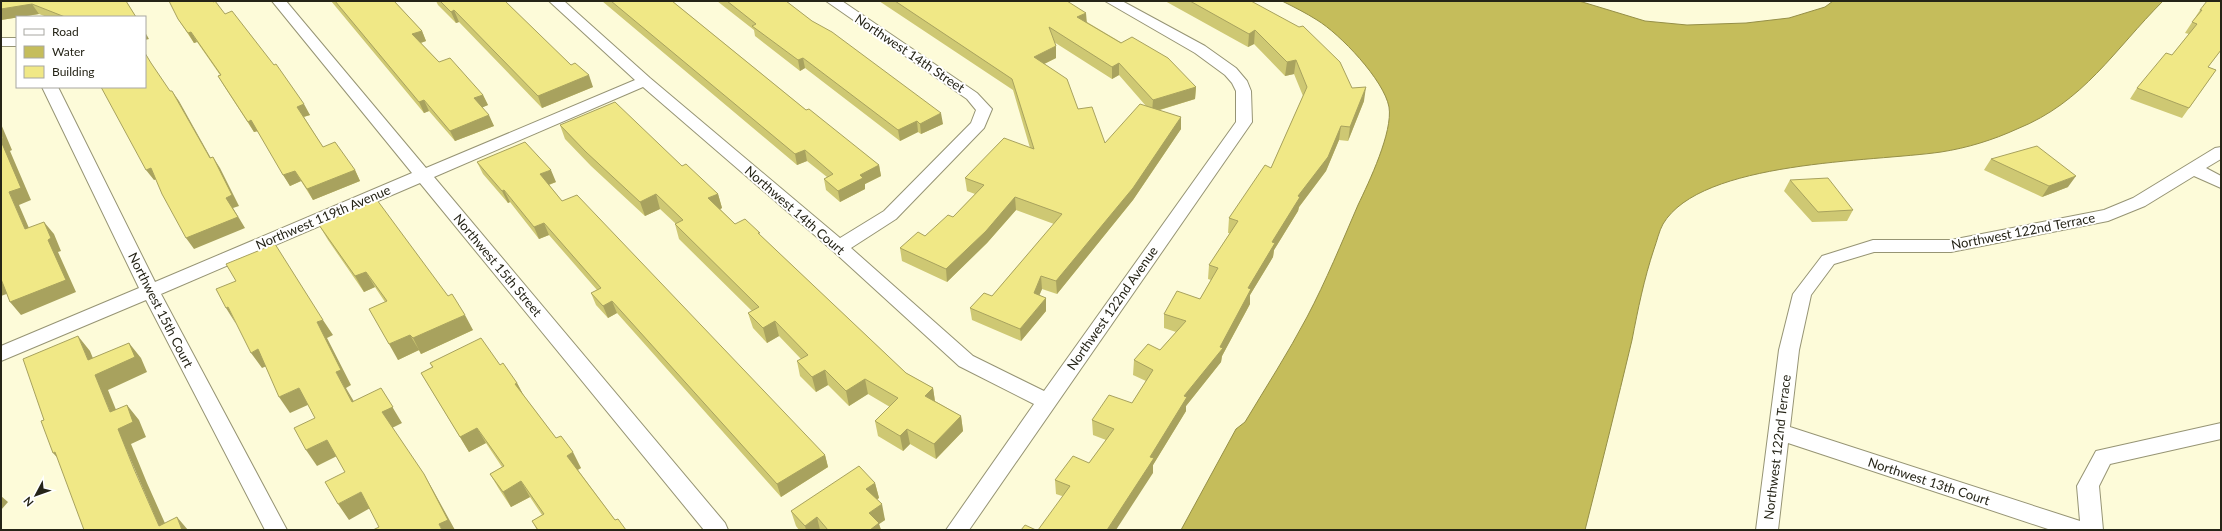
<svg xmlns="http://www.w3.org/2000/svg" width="2222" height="531" font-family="Lato,sans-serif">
<rect width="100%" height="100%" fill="#fdfbd9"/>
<path fill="#c5bd5b" stroke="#958f47" d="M1282 1H1579L1645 21 1687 25 1746 23 1789 18 1825 7 1833 1H2163C2114 50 2084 102 2017 129 1993 140 1967 148 1941 152 1872 162 1701 160 1663 224 1659 231 1657 241 1654 249 1644 279 1638 309 1632 340 1617 403 1601 467 1585 530H1181L1236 429 1245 422C1266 387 1288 353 1307 317 1326 281 1342 242 1358 205 1369 182 1393 132 1389 107 1384 80 1340 34 1317 20 1306 13 1294 7 1282 1Z"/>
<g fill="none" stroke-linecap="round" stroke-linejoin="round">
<defs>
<path id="street" d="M272 1H286L426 168 635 80 549 1H564L650 78 840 238 884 211 971 123 976 110 967 99 826 1H842L977 93 992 109 984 128 896 219 851 248 973 356 1044 391 1236 122V91L1232 83 1225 75 1195 53 1105 1H1122L1205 46 1236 68 1247 81 1251 91 1252 122 969 530H946L1034 404 959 366 833 251 643 87 434 177 725 523 728 530H704L420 183 161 294 287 530H265L146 300 1 361V346L139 288 42 87H58L155 282 412 173Z
M1 38H17V46H1Z
M2221 147V159L2206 168 2221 176V188L2194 176 2145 206 2108 221 1951 252H1874L1834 264 1811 295 1799 350 1790 427 2080 521 2077 486 2096 451 2221 423V439L2110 464 2099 486 2103 530H2051L1788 443 1778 530H1756L1779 350 1793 294 1822 256 1873 240H1951L2104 210 2133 198 2215 148Z"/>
</defs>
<use href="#street" stroke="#969474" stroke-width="2"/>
<use href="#street" fill="#fff" fill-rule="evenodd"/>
</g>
<path fill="#cec873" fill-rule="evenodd" d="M1 1H126L136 17H47L39 14 1 20Z
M331 1H394L422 31 426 41 421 43 439 62 483 95 488 105 482 107 494 126 455 141 429 111 424 113Z
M436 1H505L593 87 542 108 459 22 456 23 438 5Z
M602 1H672L806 110 879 165 881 176 865 184V189L840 202 826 190 824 179 827 177 807 161 797 165Z
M717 1H786L943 124 921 134 918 132 900 141 805 68 800 71 755 36 754 30Z
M879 1H1067L1087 22 1196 87 1195 99 1160 110 1181 129 1133 200 1057 294 1042 289 1039 295 1046 298V311L1021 341 972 320 970 308 992 296 1054 224 1016 210 987 243 947 282 902 261 900 248 925 236 953 217 975 194 967 191 965 178 1030 148 1013 90ZM1054 42 1112 79 1119 75 1146 106 1105 143 1078 109 1044 64 1056 58V46Z
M1165 1H1251L1352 88 1364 101 1348 141 1339 140 1326 171 1299 207 1298 211 1274 250 1273 257 1250 295V304L1222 356 1221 362 1186 406V411L1153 465V473L1062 496 1056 494 1055 480 1089 463 1106 440 1093 435 1092 420 1132 403 1146 381 1133 375 1134 360 1160 350 1176 332 1164 328V314L1200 299 1211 280 1208 279 1209 265 1230 233H1228L1229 218 1271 168 1303 96 1294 74 1285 76 1254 44 1248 47Z
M2221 1V50L2208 67 2216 70 2182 118 2130 99 2137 88 2172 55 2189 34 2185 33 2200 10Z
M225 14 310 115 304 117 323 147 355 170 360 181 313 200 301 181 290 186 258 131 254 132 224 86 218 76 220 75 197 42 194 43 178 19Z
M560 125 682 166 718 194 722 208 720 209 735 224 761 236 906 373 933 388 935 401 961 416 963 431 936 459 910 444 903 451 878 436 875 421 890 407 868 394 849 406 828 385 816 392 800 376 797 361 801 359 779 336 767 343 753 328 748 313 752 311 679 239 675 224H676L660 209 645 216 591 166 565 139Z
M1991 159 2068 187 2042 197 1984 170Z
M477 162 556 182 549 185 562 201 825 455 828 467 781 497 617 313 608 318 596 305 591 293 597 290 549 235 539 239 510 202 508 203 483 174Z
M1790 180 1853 210 1847 221 1812 222 1784 191Z
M319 225 473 330 421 354 419 350 398 360 385 302 375 287 364 292 328 240Z
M430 363 500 365 517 383 524 396 556 438 581 468 578 470 615 520 626 530H537L532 521 542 515 530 497 511 507 499 489 490 474 502 467 486 443 469 452 421 373 432 367Z
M875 483 879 498 877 499 885 520 879 524 881 530H799L796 526 791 511Z"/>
<path fill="#a8a25e" d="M32 4 39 14 1 20V9Z
M454 10 459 22 456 23 451 12Z
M1086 13 1087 24 1077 17Z
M1255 30 1254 44 1248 47 1249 34Z
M422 31 426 41 417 44 412 34Z
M145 32 149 39 145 40Z
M191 32 197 42 194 43 188 33Z
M1056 46V58L1034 69V57Z
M803 58 805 68 800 71 798 60Z
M1296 60 1294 74 1285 76 1287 62Z
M1119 63V75L1112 79V67Z
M589 75 593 87 542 108 538 96Z
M1196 87 1195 99 1152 112 1153 100Z
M1366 87 1364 101 1348 141 1350 127Z
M172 91 179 101 217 169 210 158Z
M483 95 488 105 479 109 474 98Z
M424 100 429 111 424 113 419 102Z
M304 104 310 115 303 117 297 107Z
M941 113 943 124 921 134 920 124Z
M489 115 494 126 455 141 450 131Z
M1181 117V129L1133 200 1057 294 1056 281Z
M251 120 258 131 254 132 248 122Z
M917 121 918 132 900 141 898 130Z
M1 124 12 150 10 151 31 200 19 205 35 242 25 229 9 192 1 141Z
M1341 126 1339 140 1326 171 1299 207 1298 211 1274 250 1273 257 1250 295V304L1222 356 1221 362 1186 406V411L1153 465V473L1116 530H1107L1150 457 1184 396 1220 347 1248 288 1272 242 1298 196Z
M805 150 807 161 797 165 795 154Z
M213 157 220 168 239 206 233 208 245 228 194 249 186 238 226 198Z
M879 165 881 176 865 184V189L840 202 838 191 860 175Z
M151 168 158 179 154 180 146 170Z
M355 170 360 181 313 200 307 189Z
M551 170 556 182 545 186 540 174Z
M295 171 301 181 290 186 283 175Z
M2076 176 2068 187 2042 197 2049 186Z
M504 190 510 202 508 203 502 191Z
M656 194 660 209 645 216 640 202Z
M718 194 722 208 713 213 708 198Z
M1015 197 1016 210 987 243 947 282 946 269Z
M44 222 54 234 61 251 58 252 76 292 21 315 10 302 48 240Z
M544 223 549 235 539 239 534 227Z
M366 272 375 287 364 292 355 276Z
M1041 276 1042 289 1035 306 1034 293Z
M1 279 12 292 1 296Z
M1046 298V311L1021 341 1020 329Z
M612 301 617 313 608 318 603 306Z
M228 307 236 324 226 308Z
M465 315 473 330 421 354 413 338Z
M323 320 333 335 327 338 351 385 346 388 363 417 352 402 336 372 317 322Z
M775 321 779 336 767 343 763 328Z
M410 335 419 350 398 360 389 344Z
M78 336 90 351 99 373 129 343 141 358 147 372 108 390 123 427 127 405 139 420 146 437 131 444 147 483 168 530 159 526 88 360Z
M258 349 269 365 262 368 251 353Z
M825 370 828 385 816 392 812 377Z
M865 379 868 394 849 406 846 391Z
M517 383 525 398 515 384Z
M299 388 310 404 290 413 279 397Z
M381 388 402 423 392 428 382 412Z
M933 388 935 402 925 396Z
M961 416 963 431 936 459 934 444Z
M477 428 486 443 469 452 460 437Z
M907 429 910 444 903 451 900 436Z
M327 440 337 456 317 466 306 450Z
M55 452 67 468 53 453Z
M573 452 581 468 575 471 567 456Z
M825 455 828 467 781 497 777 484Z
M424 474 433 490 455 530H442L439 524Z
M521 481 530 497 511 507 503 492Z
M875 483 879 498 870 504 866 489Z
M361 492 372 507 349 520 338 504Z
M1 496 8 502 1 510Z
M882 504 885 520 879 524 881 530H870L869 513Z
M177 517 188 530H182Z
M817 517 820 530H806L805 526Z"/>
<path fill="#f0e886" stroke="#a8a25e" d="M1 1H126L136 17H65L32 4 1 9Z
M169 1H213V2L215 1 225 14 232 11 274 65 276 64 304 104 297 107 323 147 335 142 355 170 307 189 295 171 283 175 251 120 248 122 218 76 221 75 191 32 188 33 178 19Z
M335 1H394L422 31 412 34 439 62 450 58 483 95 474 98 489 115 450 131 424 100 419 102Z
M440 1H505L571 65 575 63 589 75 538 96 454 10 451 12Z
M611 1H672L806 110 809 109 879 165 860 175 863 178 838 191 824 179 833 174 805 150 795 154Z
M727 1H786L812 21 832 32 941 113 920 124 917 121 898 130 803 58 798 60 752 26 756 24Z
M895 1H1067L1086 13 1077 17 1121 43 1132 37 1168 58 1196 87 1153 100 1119 63 1112 67 1049 27 1056 46 1034 57 1067 79 1078 109 1092 107 1105 143 1140 104 1181 117 1133 188 1056 281 1041 276 1034 293 1046 298 1020 329 970 308 984 293 992 296 1062 214 1015 197 986 231 946 269 900 248 918 232 925 236 948 215 953 217 984 185 965 178 1004 138 1034 149 1012 79Z
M1190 1H1251L1299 27 1303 26 1340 62 1352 88 1366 87 1350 127 1341 126 1328 157 1298 196 1300 197 1272 242 1275 243 1248 288 1251 289 1220 347 1223 348 1184 396 1187 397 1150 457 1154 458 1107 530H1038L1070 486 1055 480 1073 456 1089 463 1114 429 1092 420 1109 395 1132 403 1153 370 1134 360 1148 344 1160 350 1186 321 1164 314 1177 291 1200 299 1218 268 1209 265 1238 221 1229 218 1265 165 1271 168 1307 87 1296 60 1287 62 1255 30 1249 34Z
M2207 1H2221V50L2208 67 2216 70 2189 108 2137 88 2166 53 2172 55 2197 24 2192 22 2202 10H2200Z
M145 53 151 63 170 91H172L210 158 213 157 232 195 226 198 238 217 186 238 162 194 151 168 146 170 101 87H145Z
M615 102 682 166 686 164 718 194 708 198 735 224 745 219 760 233H758L906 373 933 388 925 396 961 416 934 444 907 429 900 436 875 421 898 398 865 379 846 391 825 370 812 377 797 361 808 355 775 321 763 328 748 313 759 307 675 224 683 220 656 194 640 202 586 152 560 125Z
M1 133 3 138 1 139Z
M1 141 21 188 9 192 25 229 44 222 51 238 48 240 66 280 10 302 1 279Z
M525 142 551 170 540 174 562 201 577 195 825 455 777 484 612 301 603 306 591 293 601 288 544 223 534 227 504 190 502 191 477 162Z
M2037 146 2076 176 2049 186 1991 159Z
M1828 178 1853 210 1818 212 1790 180Z
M377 200 448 296 452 294 465 315 413 338 410 335 389 344 369 309 387 301 366 272 355 276 319 225Z
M275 244 323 320 317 322 341 370 336 372 352 402 381 388 393 407 382 412 424 474 448 520 439 524 442 530H373L379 527 361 492 338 504 325 482 345 472 327 440 306 450 294 428 315 418 299 388 279 397 258 349 251 353 228 307 226 308 216 289 236 281 226 264Z
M78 336 88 360 129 343 135 357 95 375 110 412 127 405 133 422 118 429 134 469 159 526 177 517 182 530H84L55 452 53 453 41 421 44 420 23 359Z
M481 338 500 365 503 363 517 383 515 384 556 438 561 436 573 452 567 456 615 520 618 519 626 530H538L532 521 544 514 521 481 503 492 490 474 504 466 477 428 460 437 421 373 433 367 430 363Z
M859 466 875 483 866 489 882 504 869 513 879 523 870 530H828L817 517 805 526 791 511Z
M1025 525 1036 530H1021Z"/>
<g text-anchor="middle" stroke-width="4" stroke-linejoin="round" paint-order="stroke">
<g font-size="13" fill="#252417" stroke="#fff">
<text transform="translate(910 53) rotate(34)" y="5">Northwest 14th Street</text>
<text transform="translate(795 210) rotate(41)" y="5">Northwest 14th Court</text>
<text transform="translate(323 217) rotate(-23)" y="5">Northwest 119th Avenue</text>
<text transform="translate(2023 231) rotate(-11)" y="5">Northwest 122nd Terrace</text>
<text transform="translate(498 265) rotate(50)" y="5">Northwest 15th Street</text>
<text transform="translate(1112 308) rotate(-55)" y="5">Northwest 122nd Avenue</text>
<text transform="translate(161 310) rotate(63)" y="5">Northwest 15th Court</text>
<text transform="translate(1777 447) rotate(-83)" y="5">Northwest 122nd Terrace</text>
<text transform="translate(1929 481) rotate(18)" y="5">Northwest 13th Court</text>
</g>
</g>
<rect width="2222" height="531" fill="none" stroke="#252417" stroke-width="4"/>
<rect x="16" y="16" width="130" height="72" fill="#ffffff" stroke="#a8a7a2"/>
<rect x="24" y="29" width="20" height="6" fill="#ffffff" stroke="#a8a7a2"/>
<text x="52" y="36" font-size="12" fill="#252417">Road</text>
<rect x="24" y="46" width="20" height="12" fill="#c5bd5b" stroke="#a8a7a2"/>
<text x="52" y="56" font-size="12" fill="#252417">Water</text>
<rect x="24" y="66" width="20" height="12" fill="#f0e886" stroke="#a8a7a2"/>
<text x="52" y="76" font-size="12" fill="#252417">Building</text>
<g transform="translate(36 495) rotate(229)" stroke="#ffffff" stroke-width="3" paint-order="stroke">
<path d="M0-3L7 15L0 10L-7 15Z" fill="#252417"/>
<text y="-6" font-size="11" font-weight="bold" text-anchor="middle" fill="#252417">N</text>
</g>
</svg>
